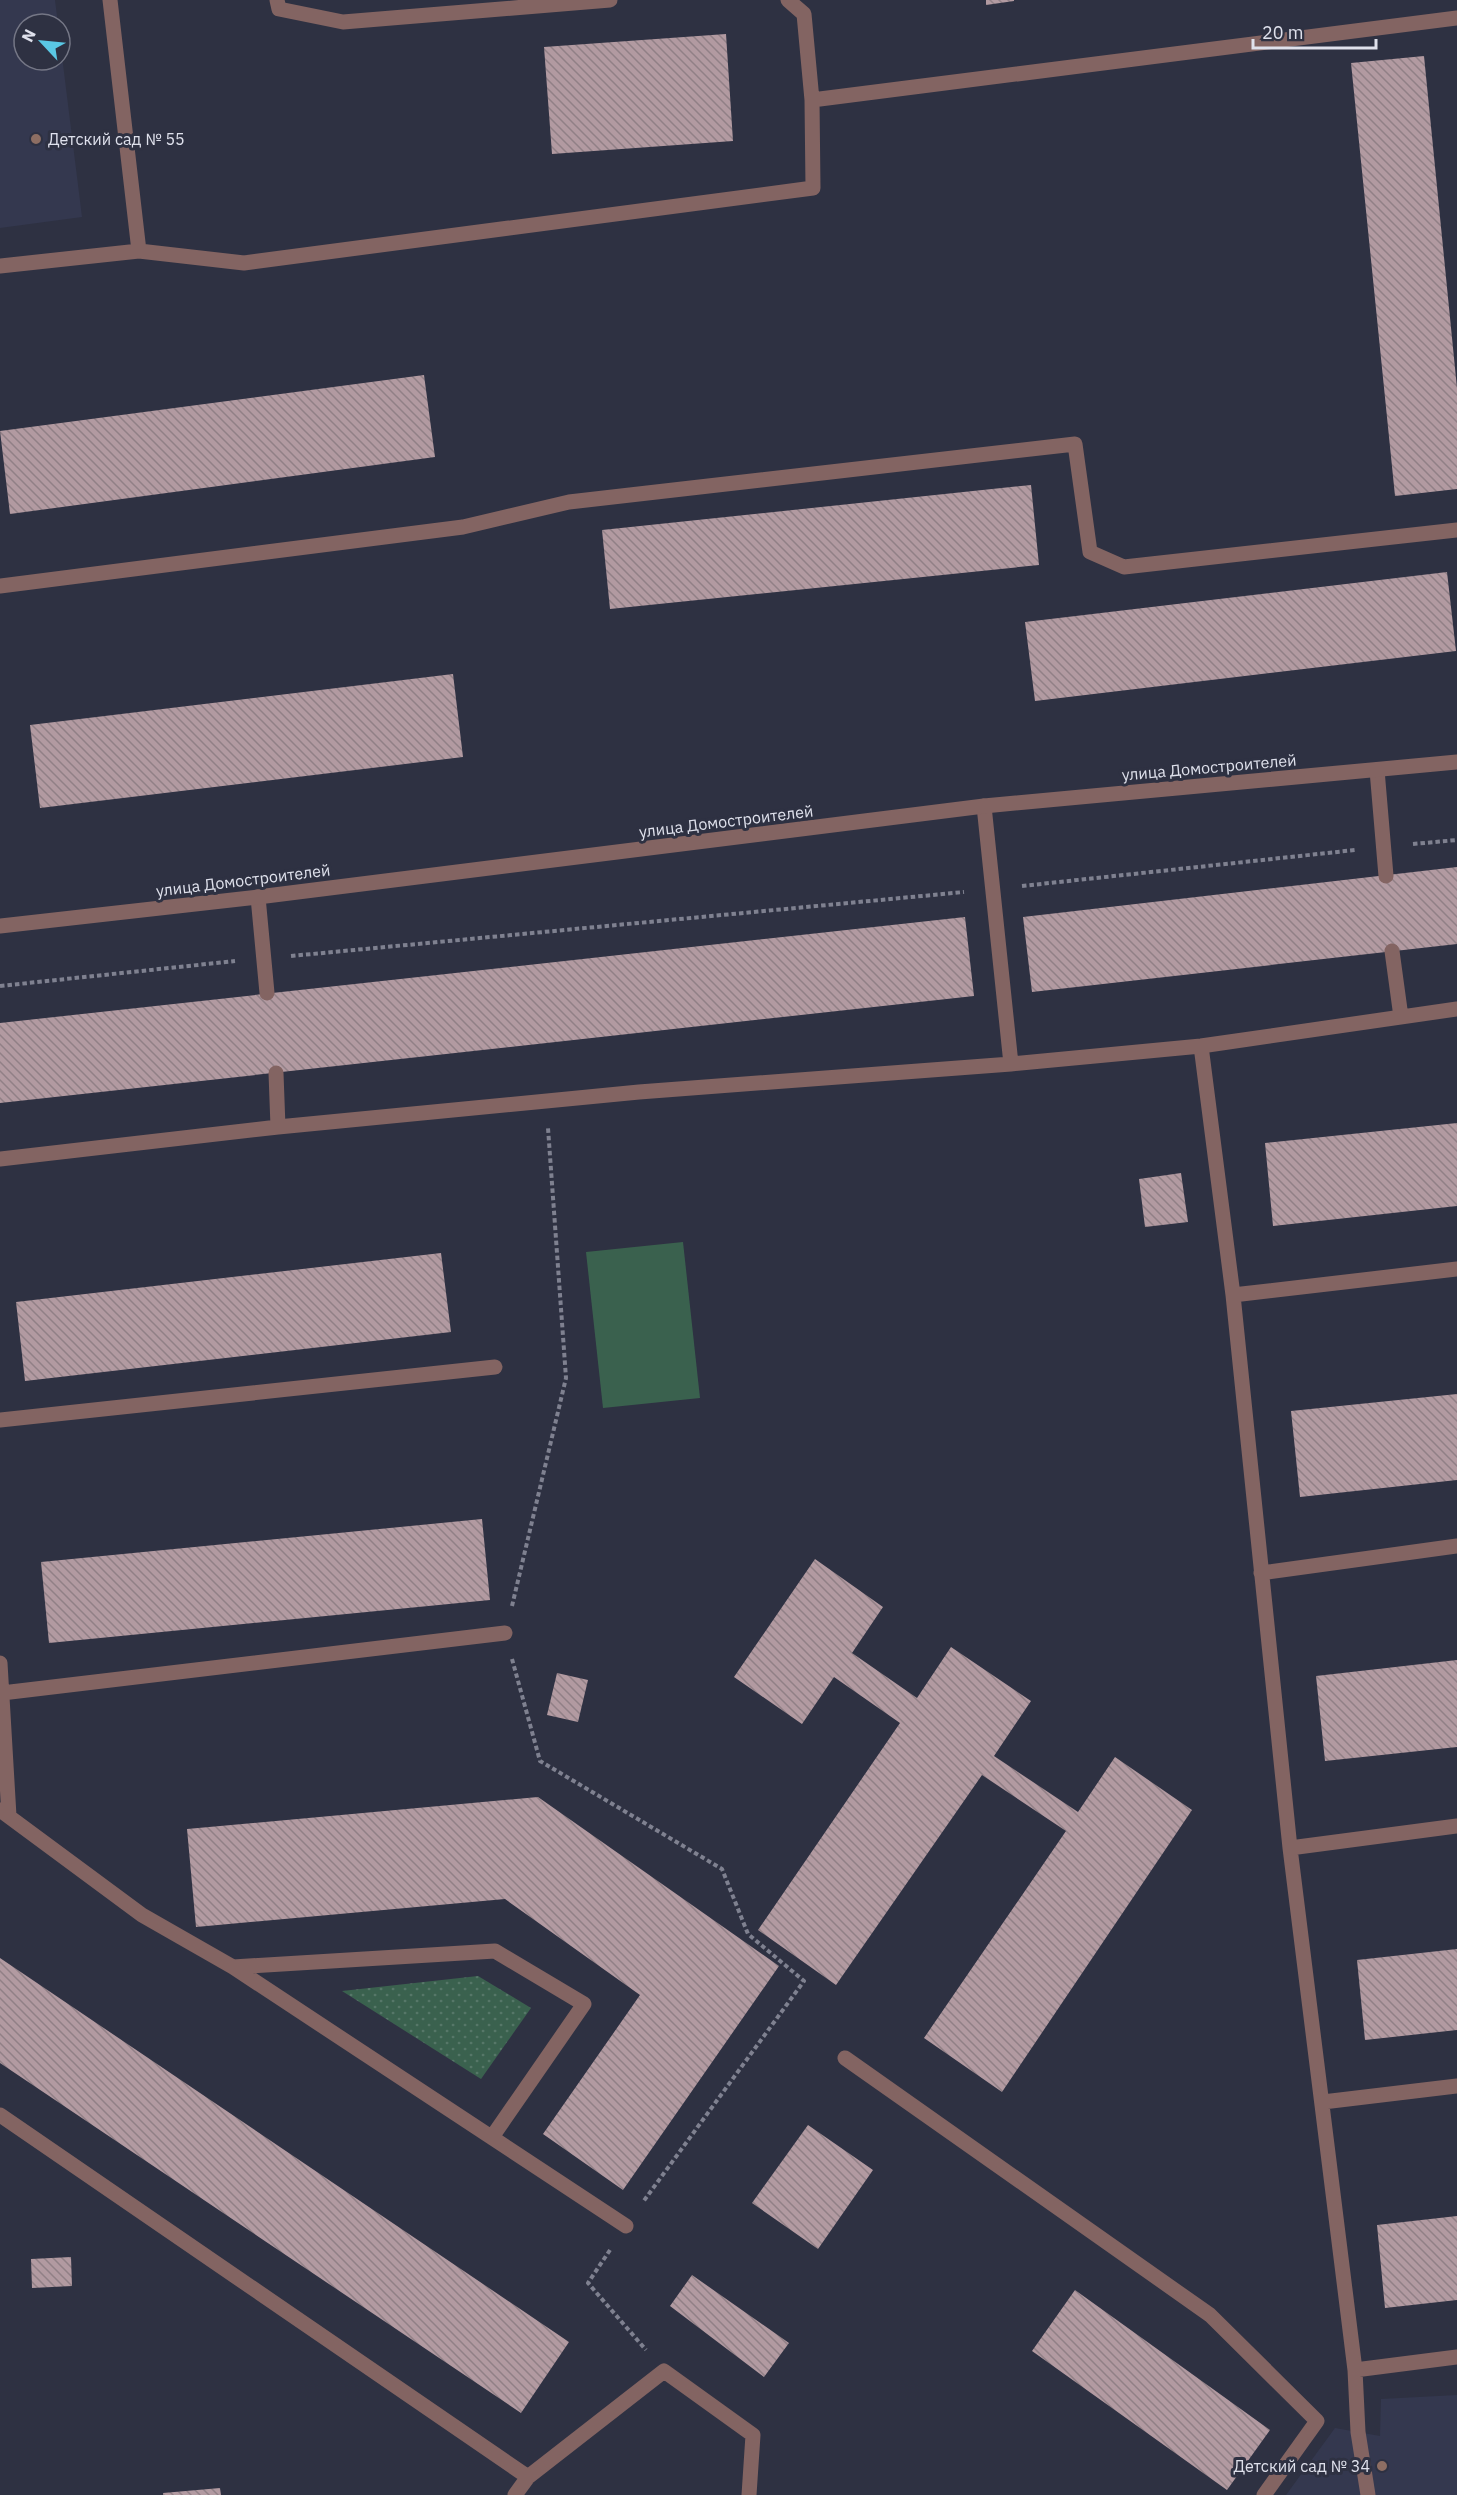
<svg xmlns="http://www.w3.org/2000/svg" width="1457" height="2495" font-family="'IBM Plex Sans',sans-serif">
<defs>
<pattern id="park-dots" width="8" height="8" patternUnits="userSpaceOnUse" patternTransform="scale(1.5)"><rect width="8" height="8" fill="#3a614e"/><path d="M2 2h.1M6 6h.1" fill="none" stroke="#567768" stroke-width="1.8" stroke-linecap="round"/></pattern>
<pattern id="building-back-hatch" width="6" height="6" patternUnits="userSpaceOnUse" patternTransform="scale(1.5)"><rect width="6" height="6" fill="#b29aa1"/><path d="M-1 5l2 2M0 0l6 6M5-1l2 2" fill="none" stroke="#918086"/></pattern>
</defs>
<rect width="100%" height="100%" fill="#2e3142"/>
<path fill="#34384f" d="M0 0H55L58 24H24V60H60V40L82 217 0 228Z
M1457 2395V2495H1286L1335 2428 1380 2436 1381 2399Z"/>
<path fill="#3a614e" d="M683 1242 700 1398 603 1408 586 1252Z"/>
<path fill="url(#park-dots)" d="M478 1976 531 2008 481 2079 342 1991Z"/>
<path fill="url(#building-back-hatch)" d="M986 0H1014V1L986 5Z
M726 34 733 141 552 154 544 47Z
M1424 56 1457 388V489L1395 496 1351 63Z
M424 375 435 457 10 514 0 431Z
M1031 485 1039 565 610 609 602 530Z
M1447 572 1456 651 1035 701 1025 622Z
M453 674 463 757 40 808 30 725Z
M1457 867V944L1032 992 1023 917Z
M965 917 974 996 0 1103V1023Z
M1457 1123V1206L1273 1226 1265 1143Z
M1181 1173 1188 1222 1145 1227 1139 1179Z
M441 1253 451 1332 25 1381 16 1302Z
M1457 1394V1480L1300 1497 1291 1411Z
M482 1519 490 1600 49 1643 41 1562Z
M815 1559 883 1607 852 1653 917 1698 951 1647 1031 1701 994 1756 1078 1812 1115 1757 1192 1810 1002 2092 924 2038 1066 1831 982 1775 836 1985 758 1930 900 1723 834 1677 802 1724 734 1677Z
M1457 1660V1747L1325 1761 1316 1676Z
M557 1673 588 1680 578 1722 547 1715Z
M538 1797 779 1966 623 2190 543 2134 640 1995 505 1899 196 1927 187 1829Z
M1457 1949V2030L1365 2040 1357 1960Z
M0 1958 569 2342 521 2413 0 2063Z
M808 2125 873 2170 818 2249 752 2203Z
M1457 2216V2300L1385 2308 1377 2225Z
M71 2257 72 2286 32 2288 31 2259Z
M692 2275 789 2343 764 2377 670 2306Z
M1075 2290 1270 2430 1227 2490 1032 2351Z
M220 2488 221 2495H163V2493Z"/>
<g fill="none" stroke-linecap="round" stroke-linejoin="round">
<path stroke="#7f8190" stroke-width="4" stroke-dasharray="4.5 3" stroke-linecap="butt" d="M1413 844 1457 840
M1022 886 1355 850
M291 956 964 892
M0 986 235 961
M512 1606 566 1378 548 1128
M512 1659 540 1761 722 1869 748 1934 804 1981 643 2202
M610 2250 588 2283 646 2350"/>
<path stroke="#836462" stroke-width="15" d="M110 0 139 251
M277 0 279 9 343 22 610 0
M788 0 804 14 812 100
M0 266 139 251 244 263 813 188 812 100 1457 18
M0 586 463 527 569 502 1075 444 1090 552 1124 567 1457 530
M1377 770 1386 876
M984 806 1011 1064
M258 897 267 993
M1392 951 1401 1017
M1201 1046 1233 1295 1290 1848 1355 2370 1358 2432 1368 2495
M276 1073 278 1127
M0 1159 278 1127 639 1092 1011 1064 1201 1046 1457 1009
M1233 1295 1457 1269
M0 1420 495 1367
M1261 1573 1457 1546
M0 1663 9 1816
M2 1693 505 1633
M0 1810 142 1915 233 1967 626 2226
M1290 1848 1457 1826
M233 1967 495 1951 584 2004 492 2137
M845 2058 1210 2315 1317 2421 1264 2495
M1323 2102 1457 2086
M0 2115 528 2477 664 2371 753 2435 749 2495
M1355 2370 1457 2357
M515 2495 528 2477"/>
<path stroke="#836462" stroke-width="15" d="M0 926 258 897 984 806 1457 762"/>
</g>
<g fill="#8d6e63" stroke="#2e3142" stroke-width="2">
<circle cx="36" cy="139" r="6"/>
<circle cx="1382" cy="2466" r="6"/>
</g>
<g text-anchor="middle" stroke-width="6" stroke-linejoin="round" paint-order="stroke">
<g font-size="16" fill="#dfe1ec" stroke="#2e3142" text-anchor="start">
<text x="48" y="145">Детский сад № 55</text>
<text x="1370" y="2472" text-anchor="end">Детский сад № 34</text>
</g>
<g font-size="16" fill="#dfe1ec" stroke="#2e3142">
<text transform="translate(1209 767) rotate(-5)" y="6">улица Домостроителей</text>
<text transform="translate(726 821) rotate(-7)" y="6">улица Домостроителей</text>
<text transform="translate(243 880) rotate(-7)" y="6">улица Домостроителей</text>
</g>
</g>
<g transform="translate(42 42) rotate(296)"><circle r="28" fill="#2e3142" stroke="#757786" stroke-width="1.5"/>
<path d="M0-4.5L10 22L0 15L-10 22Z" fill="#5ac8e5"/>
<text y="-9" font-size="16" font-weight="bold" text-anchor="middle" fill="#dfe1ec">N</text>
</g>
<path d="M1253 39v9h123v-9" fill="none" stroke="#dfe1ec" stroke-width="3"/>
<text x="1262" y="39" font-size="18" fill="#dfe1ec" stroke="#2e3142" stroke-width="4.5" paint-order="stroke">20 m</text>
</svg>
